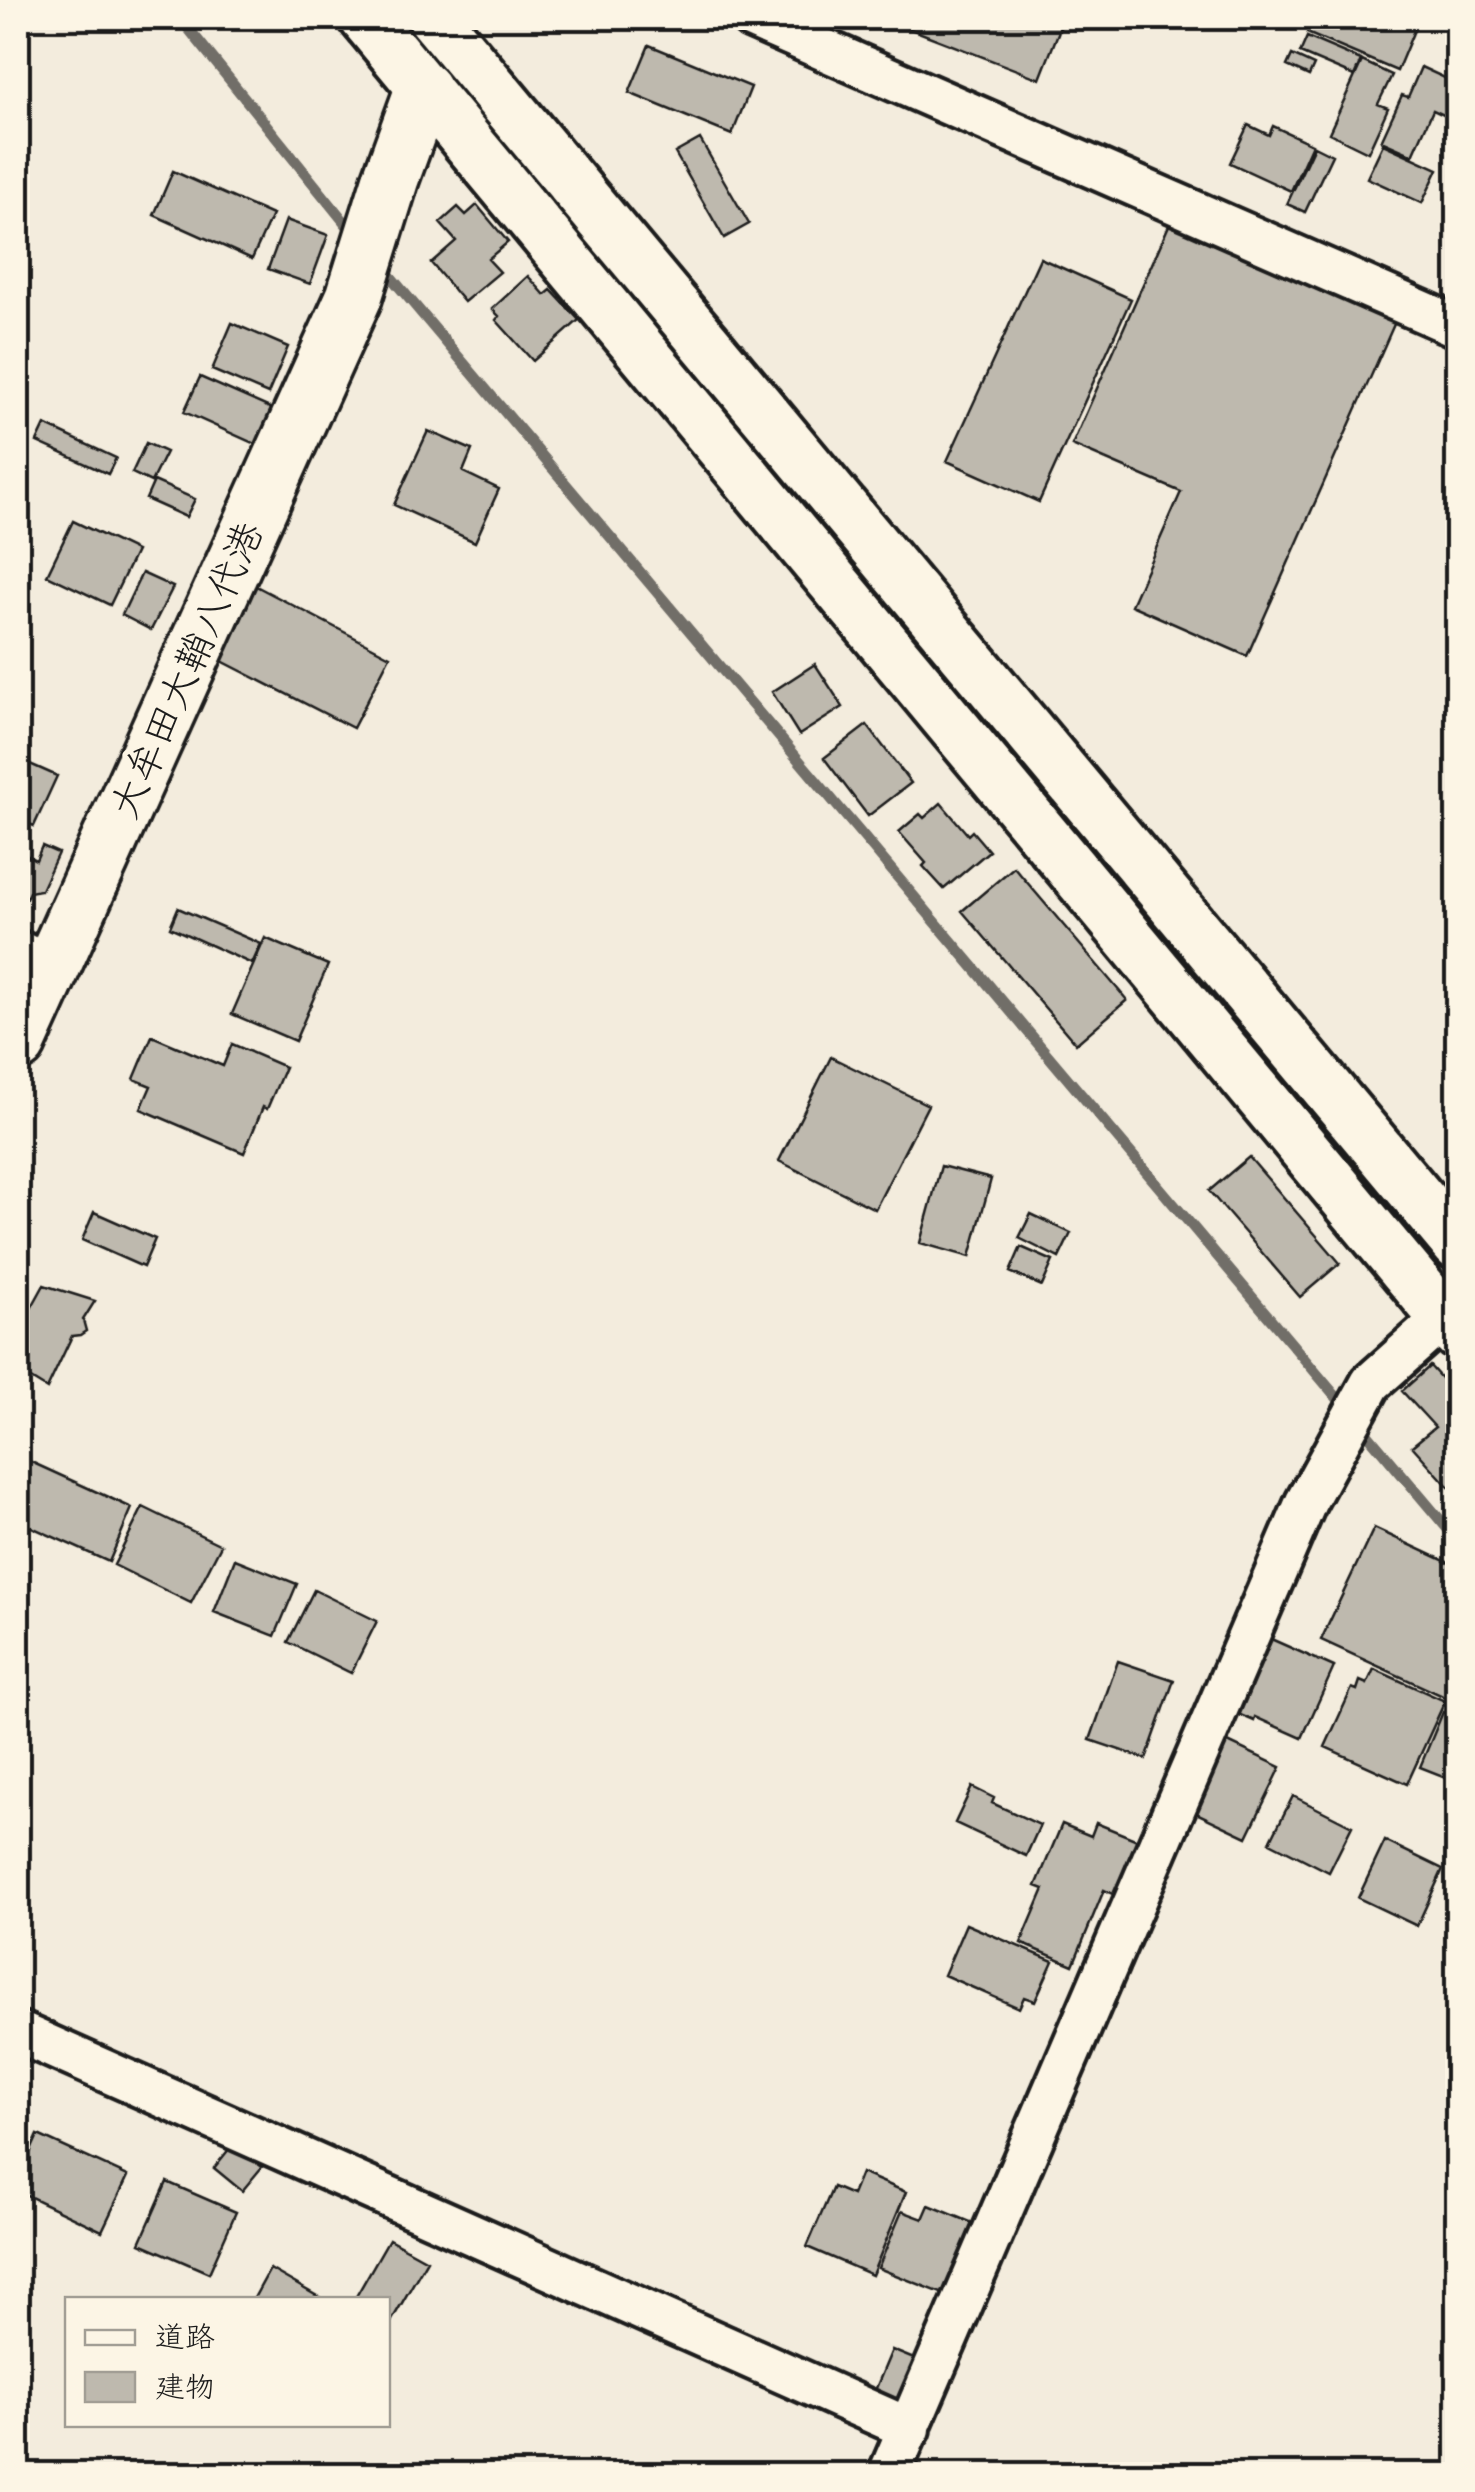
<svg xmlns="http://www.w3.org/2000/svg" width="1475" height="2492" font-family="'Indie Flower','Klee One',sans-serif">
<rect width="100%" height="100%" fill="#f3ecdd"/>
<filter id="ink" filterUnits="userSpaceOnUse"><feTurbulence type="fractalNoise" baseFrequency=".01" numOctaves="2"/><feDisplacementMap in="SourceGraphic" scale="20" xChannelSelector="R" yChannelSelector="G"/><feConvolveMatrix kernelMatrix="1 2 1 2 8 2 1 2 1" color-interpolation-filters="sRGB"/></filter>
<g filter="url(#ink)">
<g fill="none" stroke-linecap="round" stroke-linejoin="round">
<path stroke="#716e68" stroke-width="11" d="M180 18 355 235
M380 264 1458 1541"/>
</g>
<path fill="#beb9ae" stroke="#1c1c1c" stroke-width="2.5" d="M882 18H1064L1040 79Z
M1313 18H1404L1417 23 1397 71 1307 33Z
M1307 37 1361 60 1354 76 1300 53Z
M649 45 751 87 732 135 629 93Z
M1292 55 1314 65 1309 76 1287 66Z
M1362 61 1392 75 1378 104 1388 108 1368 152 1329 133Z
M1421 67 1458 84V90L1446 116 1433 110 1413 155 1381 141 1402 95 1408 97Z
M1248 125 1269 135 1273 126 1312 144 1291 191 1230 163Z
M700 139 749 224 724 238 675 153Z
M1383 144 1438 169 1422 203 1367 178Z
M1314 146 1332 155 1305 212 1287 204Z
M173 171 272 215 252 259 154 215Z
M477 205 508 242 488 259 500 272 464 302 431 263 456 241 440 223 458 207 466 215Z
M286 220 328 235 310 284 268 269Z
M1170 223 1395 322 1247 656 1131 605 1181 492 1072 445Z
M1040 258 1131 299 1039 502 947 461Z
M528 276 545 295 551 290 579 320 533 361 496 320 499 316 492 309Z
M232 323 288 347 268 394 212 370Z
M200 377 288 416 273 452 184 412Z
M45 425 116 458 108 474 37 442Z
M428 431 472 450 463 472 499 489 475 542 394 505Z
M146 443 166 452 151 482 132 473Z
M154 481 195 499 186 517 146 499Z
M73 521 136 551 110 605 47 575Z
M142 573 173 587 151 630 122 615Z
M256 586 390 656 353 728 218 659Z
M815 664 843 707 799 735 772 692Z
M867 725 911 783 868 816 824 758Z
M18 743 26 747 21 760 57 776 34 826 18 819Z
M941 803 968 835 972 831 989 851 944 889 923 866 926 863 899 832 920 814 924 818Z
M42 846 58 853 41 890 29 892 18 917V851L36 860Z
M1014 867 1127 1000 1076 1044 962 911Z
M178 908 261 944 252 964 170 927Z
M265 938 328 965 295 1041 232 1014Z
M152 1036 223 1066 232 1044 285 1067 267 1109 263 1107 244 1153 141 1109 151 1086 134 1079Z
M831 1057 928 1105 875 1209 779 1161Z
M1249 1157 1340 1263 1300 1297 1209 1191Z
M941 1166 991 1179 970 1257 920 1243Z
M94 1212 155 1239 143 1267 82 1240Z
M1031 1214 1071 1233 1059 1258 1019 1238Z
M1021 1247 1053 1261 1042 1286 1010 1272Z
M44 1285 95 1301 83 1320 86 1331 80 1335 72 1336 47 1389 18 1371V1332Z
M1430 1366 1458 1397V1479L1449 1487 1412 1446 1435 1427 1402 1391Z
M18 1456 132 1508 109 1562 18 1521Z
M143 1507 221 1545 191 1603 114 1565Z
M1374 1528 1458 1567V1703L1321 1640Z
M235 1559 297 1584 275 1636 214 1612Z
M314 1590 377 1621 351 1673 288 1642Z
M1271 1639 1334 1667 1302 1738 1255 1717 1254 1721 1238 1714Z
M1118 1661 1174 1680 1146 1759 1090 1740Z
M1374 1669 1445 1701 1407 1784 1325 1747 1352 1688 1357 1690 1360 1681 1367 1684Z
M1443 1712 1458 1718V1782L1420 1767Z
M1211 1734 1281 1767 1247 1837 1177 1804Z
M972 1787 994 1798 992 1803 1040 1825 1026 1856 955 1823Z
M1293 1796 1352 1826 1329 1872 1270 1842Z
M1096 1823 1147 1844 1124 1899 1104 1890 1073 1965 1021 1943 1044 1889 1036 1886 1062 1824 1091 1836Z
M1385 1841 1443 1869 1417 1926 1358 1898Z
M966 1924 1053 1961 1035 2001 1024 1997 1019 2008 944 1975Z
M38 2135 128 2176 102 2231 18 2191V2180Z
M234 2143 262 2167 242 2191 214 2168Z
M861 2173 906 2192 872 2275 807 2247 833 2187 852 2195Z
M167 2182 236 2212 209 2273 140 2243Z
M929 2205 980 2226 946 2295 878 2268 902 2211 923 2219Z
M389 2239 427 2260 388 2327V2300H354Z
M270 2269 324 2300H253Z
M892 2350 926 2364 906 2414 871 2400Z"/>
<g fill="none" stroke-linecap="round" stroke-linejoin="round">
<defs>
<path id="minor" d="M752 18 1458 327
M18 951 52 967
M18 2032 910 2429
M889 2474 1306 1502 1371 1383 1444 1318"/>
<path id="tertiary" d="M365 18 1458 1334
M434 18 1458 1245"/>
<path id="secondary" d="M18 1043 354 297 391 178 423 90"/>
</defs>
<use href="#minor" stroke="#1c1c1c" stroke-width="48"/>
<use href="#tertiary" stroke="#1c1c1c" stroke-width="58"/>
<use href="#secondary" stroke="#1c1c1c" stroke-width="62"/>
<use href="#minor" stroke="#fcf5e5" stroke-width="40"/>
<use href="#tertiary" stroke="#fcf5e5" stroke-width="50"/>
<use href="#secondary" stroke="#fcf5e5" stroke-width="55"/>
</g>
</g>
<g text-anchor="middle" stroke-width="10" stroke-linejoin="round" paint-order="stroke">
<g font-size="40" fill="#1c1c1c" stroke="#fcf5e5">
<text transform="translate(186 670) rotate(-66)" y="14">大牟田大鞘八代港</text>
</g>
</g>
<rect width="1475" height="2492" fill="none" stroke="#fcf5e5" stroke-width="60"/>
<rect x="30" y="30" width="1415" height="2432" fill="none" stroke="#1c1c1c" stroke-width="4" filter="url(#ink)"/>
<rect x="65" y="2297" width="325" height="130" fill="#fcf5e5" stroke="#a29e95" stroke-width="2.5"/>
<rect x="85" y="2330" width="50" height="15" fill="#fcf5e5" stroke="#a29e95" stroke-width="2.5"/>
<text x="155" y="2347" font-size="30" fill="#1c1c1c">道路</text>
<rect x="85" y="2372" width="50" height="30" fill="#beb9ae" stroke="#a29e95" stroke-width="2.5"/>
<text x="155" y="2397" font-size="30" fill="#1c1c1c">建物</text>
</svg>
